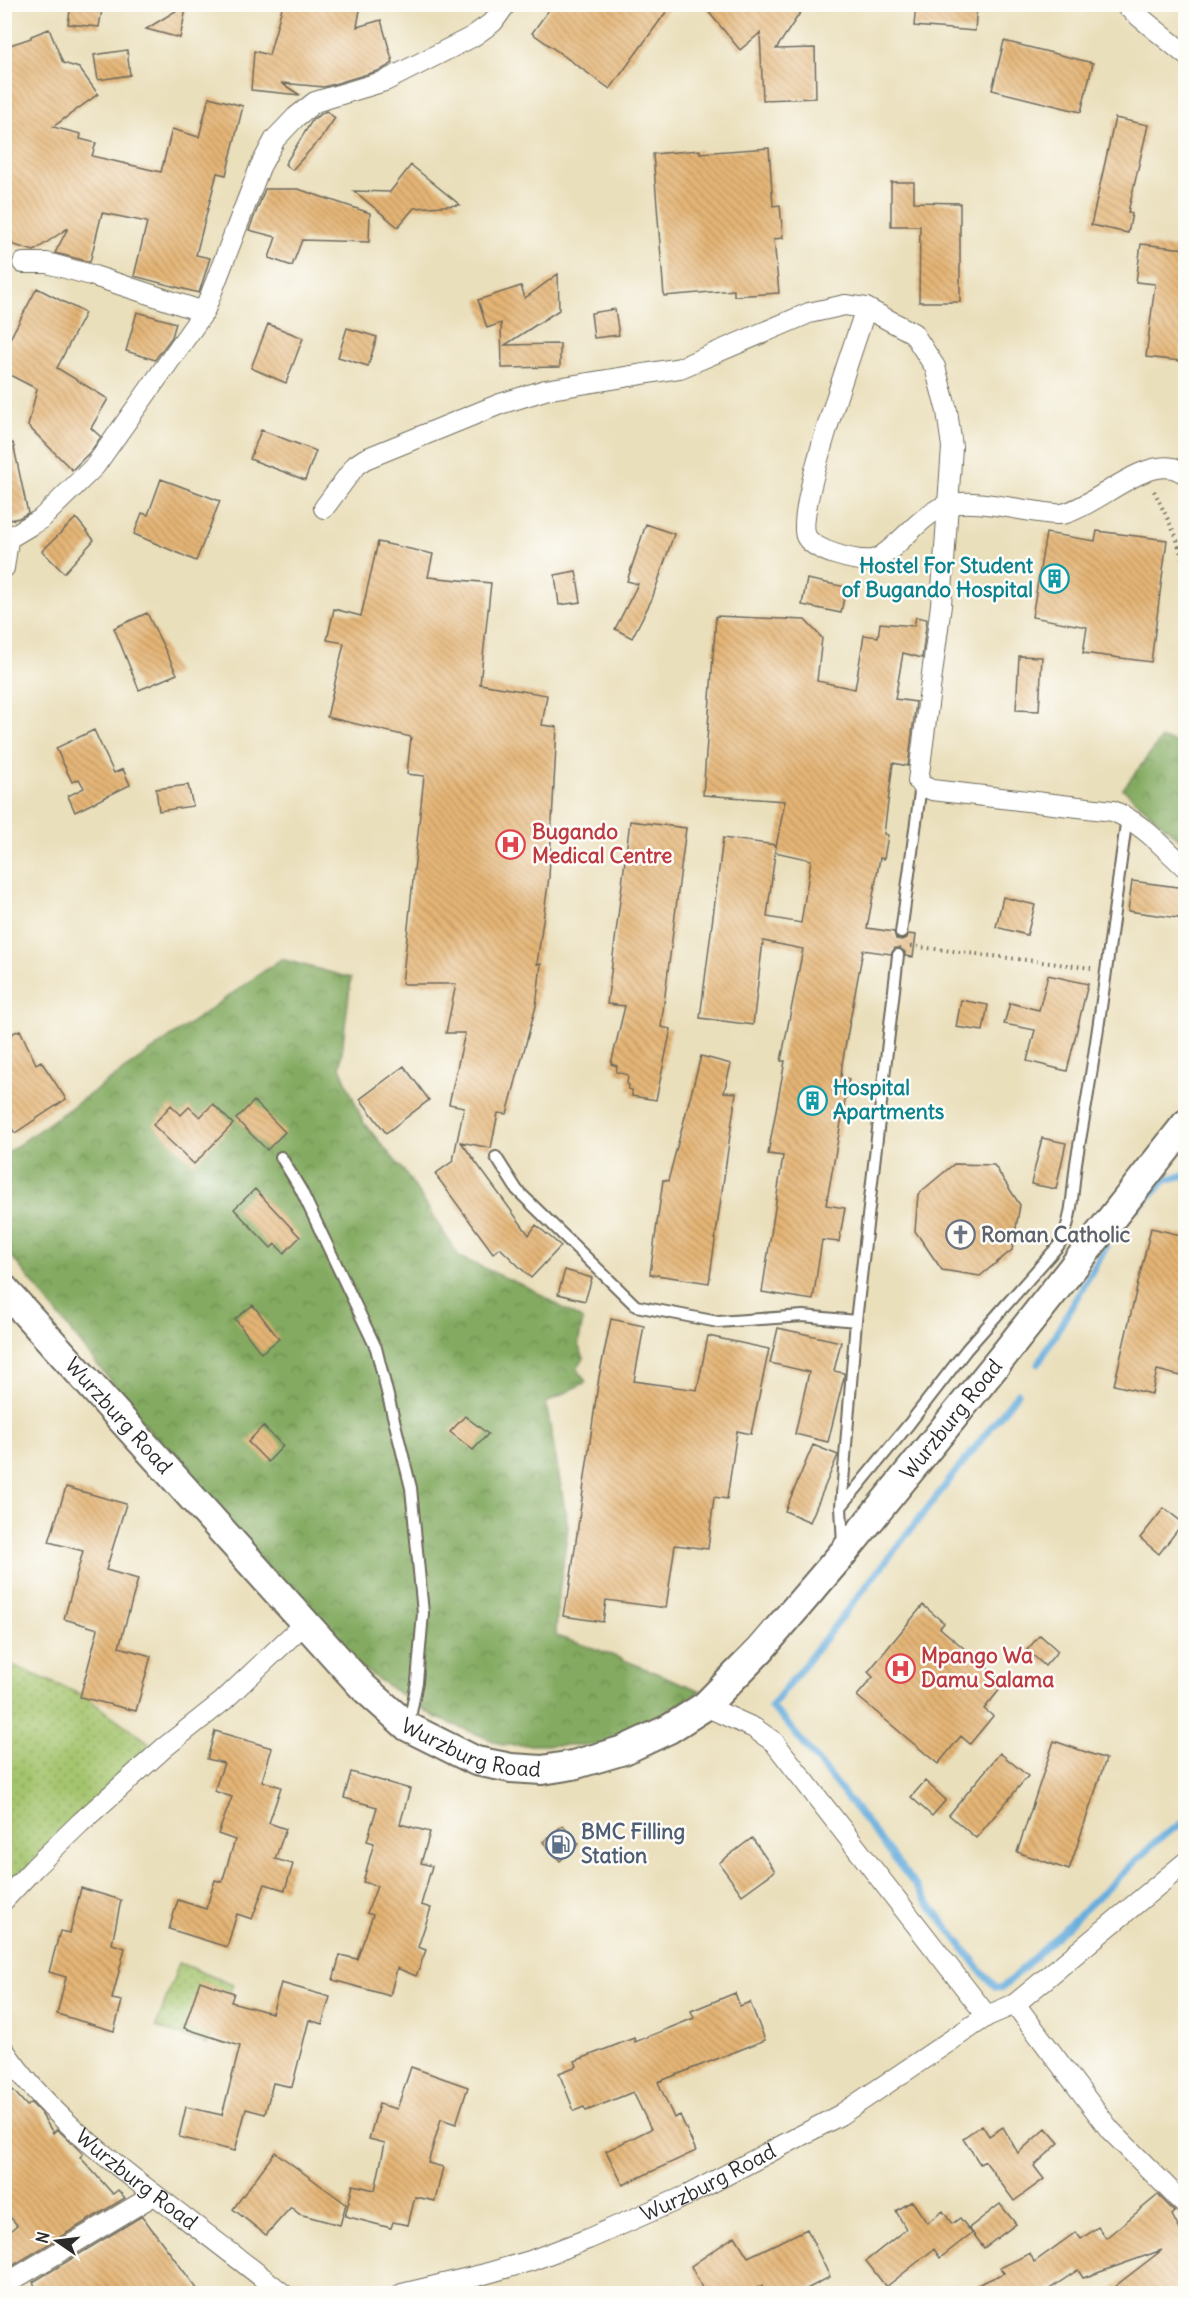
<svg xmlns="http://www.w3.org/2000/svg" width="1190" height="2298" font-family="Delius,sans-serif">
<defs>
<pattern id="forest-crowns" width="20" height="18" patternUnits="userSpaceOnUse" patternTransform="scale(1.5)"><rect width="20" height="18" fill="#83aa60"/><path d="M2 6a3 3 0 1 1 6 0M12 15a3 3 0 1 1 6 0" fill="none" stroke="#6b8b4f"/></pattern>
<pattern id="park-dots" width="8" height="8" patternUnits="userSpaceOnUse" patternTransform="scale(1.5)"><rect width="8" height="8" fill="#a4c46d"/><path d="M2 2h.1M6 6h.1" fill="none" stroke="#869f5a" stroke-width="1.8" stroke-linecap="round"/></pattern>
<pattern id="building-back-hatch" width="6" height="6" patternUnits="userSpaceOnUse" patternTransform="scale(1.5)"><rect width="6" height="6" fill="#e5b576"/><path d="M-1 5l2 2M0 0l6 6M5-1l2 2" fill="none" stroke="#ba9361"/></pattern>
</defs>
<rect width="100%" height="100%" fill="#fdfcf7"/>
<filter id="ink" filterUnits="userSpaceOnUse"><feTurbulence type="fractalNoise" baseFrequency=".0167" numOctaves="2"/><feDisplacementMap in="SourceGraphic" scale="12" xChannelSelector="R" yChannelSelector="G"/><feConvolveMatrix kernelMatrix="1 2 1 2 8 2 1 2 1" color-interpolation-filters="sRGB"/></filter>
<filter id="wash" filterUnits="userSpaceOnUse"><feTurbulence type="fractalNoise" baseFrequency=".008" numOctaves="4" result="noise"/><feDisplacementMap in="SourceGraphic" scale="24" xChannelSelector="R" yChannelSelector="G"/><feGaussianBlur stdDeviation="1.35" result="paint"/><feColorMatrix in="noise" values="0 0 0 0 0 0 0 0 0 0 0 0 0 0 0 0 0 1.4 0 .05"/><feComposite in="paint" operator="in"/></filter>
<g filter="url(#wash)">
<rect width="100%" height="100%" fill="#eadfbb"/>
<path fill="url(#forest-crowns)" stroke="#576a46" stroke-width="1.5" d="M1161 739 1185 744V844L1123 789Z
M281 959 351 978 340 1067 363 1122 407 1175 459 1257 533 1290 583 1320 578 1345 584 1358 577 1368 586 1382 546 1403 568 1527 557 1609 556 1636 599 1650 701 1691 611 1745H503L435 1717 349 1660 176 1464 5 1248 4 1155Z"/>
<path fill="url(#park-dots)" stroke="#68784c" stroke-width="1.5" d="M5 1662 84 1696 158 1749 5 1889Z
M179 1963 233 1985 207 2044 156 2027Z"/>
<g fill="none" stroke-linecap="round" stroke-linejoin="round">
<path stroke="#67addd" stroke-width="7" d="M1137 1208 1167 1179 1186 1175
M1038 1364 1106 1247
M1018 1393 771 1707 786 1722 864 1819 985 1976 996 1987 1002 1988 1161 1837 1186 1821"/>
</g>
<g id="blocks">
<path fill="url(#building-back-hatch)" d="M71 4H103L99 27 68 24Z
M187 4 180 38 146 29Z
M283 4H361L357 27 381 20 393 63 381 70 324 87 281 83 300 95 251 90 254 51 269 55Z
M553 4H672L610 89 532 33Z
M702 4H806L776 49 815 48 816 98 763 100 760 33 740 50Z
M916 4H977L975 31 914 26Z
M49 29 63 63 79 68 98 94 53 127 81 134 80 139 96 143 92 156 161 172 172 129 199 137 209 97 243 106 226 175 217 173 196 255 210 258 199 293 134 276 147 222 102 213 90 262 55 253 68 228 34 251 4 242V47L31 38V36Z
M1004 41 1093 63 1081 112 992 90Z
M127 50 130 75 98 80 94 55Z
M326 111 335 118 322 137 292 170 285 164 313 119Z
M1115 118 1148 125 1128 212 1132 214 1128 233 1091 225Z
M769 148 773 206 780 205 783 238 774 239 779 293 734 296V290L664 296 653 154 700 150V153Z
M411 165 460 205 414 208 398 227 354 191 390 192Z
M891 182H914V202L960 203V302H919L920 226H891Z
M265 189H298L370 213 369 242 302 240 292 266 269 258 276 237 249 230Z
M1141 244 1185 249V320L1180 361 1146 357 1155 284 1136 282Z
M558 274 559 310 505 345 560 344V367L502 368 501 323 487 328 478 300 521 286 525 298Z
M37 288 85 313 57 368 108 399 91 428 101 437 91 451 72 470 28 426 37 389 4 372V350Z
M615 309 619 335 594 338 591 313Z
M137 312 176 323 172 337 155 360 126 351Z
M268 324 303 338 286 383 251 368Z
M347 328 377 337 368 366 338 357Z
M261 430 316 451 305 480 250 459Z
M13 443 28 513 19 518 4 521V444Z
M161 479 220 501 196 561 134 534 142 513 148 515Z
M76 518 94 540 64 573 42 551Z
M646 524 674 534 652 599 632 638 615 629 638 584 627 581Z
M1097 531 1167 540 1151 662 1083 653 1087 627 1032 617 1046 533 1095 541Z
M378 542 433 554 428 577 491 583 480 684 547 695 542 725 557 727 549 877 537 964H541L536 1006 507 1114 498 1113 491 1148 461 1142 529 1235 536 1225 561 1246 531 1278 500 1248 493 1253 435 1174 453 1161 464 1107 449 1104 465 1033H446L456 984H402L424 776 407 774 411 737 327 717 344 643 327 640 334 609 361 616Z
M576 571 581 602 559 605 555 575Z
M807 579 846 587 841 613 802 605Z
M147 613 177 674 139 690 114 628Z
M716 616 805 620 822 638 817 681 855 689 864 635 878 637 880 623 914 626 916 617 927 619 922 658 903 653 895 699 916 702 908 766 893 763 884 834 888 835 884 859 880 858 867 928 894 932 896 939 901 940 907 938 908 934 916 935 913 957 905 956V952L899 948H895L891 954 863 950 842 1064 841 1077 849 1079 826 1205 845 1208 839 1242 822 1240 813 1300 762 1292 783 1156 768 1154 785 1061H781L803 949 763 941 753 1025 700 1018 723 838 776 845 767 917 801 923 811 860 775 852 785 801 703 795Z
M1019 656 1042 657 1039 711 1016 710Z
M94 730 114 773 123 769 130 785 75 812 68 796 84 788 79 779 72 782 56 748Z
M188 785 193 806 159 811 156 789Z
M630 821 686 828 661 1027 671 1029 656 1100 632 1096V1090L628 1089 629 1085 627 1084 628 1075 616 1072 617 1066 611 1064 625 1006 607 1004Z
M1132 881 1185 888V919L1128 911Z
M1003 897 1035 905 1027 935 996 927Z
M1048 975 1088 984 1067 1071 1027 1061 1035 1030 1004 1024 1010 1003 1039 1010Z
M961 1000 988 1005 983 1031 956 1027Z
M20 1030 36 1064 41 1061 66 1099 15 1133 4 1118V1037Z
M701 1056 731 1064 724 1092 736 1093 709 1283 650 1274 663 1180 668 1181Z
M404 1066 429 1100 386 1133 360 1099Z
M254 1101 285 1132 267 1150 236 1119Z
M213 1104 233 1124 194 1164 153 1125 171 1105 181 1115 189 1107 200 1117Z
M1042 1138 1066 1143 1056 1189 1031 1184Z
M954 1164 994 1165 1020 1205 1012 1250 980 1276 942 1270 915 1231 918 1194Z
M255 1189 300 1237 284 1253 275 1244 271 1248 234 1209Z
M1151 1228 1185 1236V1377L1157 1370 1152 1394 1114 1385Z
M565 1270 592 1278 585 1301 558 1294Z
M253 1305 279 1339 261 1353 235 1319Z
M611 1319 644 1326 634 1381 697 1390 708 1336 769 1349 751 1434 737 1431 727 1499 714 1497 708 1549 675 1545 666 1608 606 1600 603 1622 563 1616 566 1598H568L599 1377Z
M778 1328 841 1342 834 1371 844 1373V1377L828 1442 795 1434 809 1372 770 1363Z
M465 1416 488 1434 473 1450 450 1432Z
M263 1426 283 1446 268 1462 248 1442Z
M813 1445 838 1455 810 1522 785 1511Z
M66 1487 126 1504 106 1570 138 1579 119 1647 151 1656 136 1711 80 1697 98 1629 64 1619 83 1551 49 1542Z
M1164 1508 1183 1523 1159 1554 1140 1538Z
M923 1605 944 1623 940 1628 1005 1683 984 1709 993 1716 970 1744 961 1736 938 1764 857 1696 873 1677 868 1672Z
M1040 1635 1058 1651 1045 1666 1027 1650Z
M215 1731 272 1748 262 1781 281 1787 269 1823 286 1829 275 1859 293 1864 285 1890 265 1884 252 1919 237 1914 227 1947 169 1929 178 1900 206 1909 215 1880 222 1882 235 1840 218 1834 232 1797 214 1791 224 1763 207 1759Z
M1054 1741 1106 1759 1069 1870 1017 1852Z
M1000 1753 1028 1776 976 1838 949 1815Z
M351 1772 410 1789 400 1824 430 1832 421 1863 432 1866 421 1905 431 1908 418 1947 426 1950 416 1976 397 1968 390 1996 333 1980 340 1955 357 1959 373 1915 367 1913 377 1886 363 1882 374 1843 367 1841 377 1807 344 1798Z
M925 1781 946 1800 932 1816 911 1797Z
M563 1825 579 1844 560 1861 543 1842Z
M752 1838 775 1871 742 1895 719 1863Z
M81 1888 121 1900 112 1944 125 1948 112 1999 122 2001 114 2031 57 2014 66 1977 49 1972 60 1931 70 1933Z
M200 1981 234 1993 231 2002 272 2013 281 1983 330 1997 322 2024 309 2020 292 2087 273 2083 265 2114 246 2109 235 2151 179 2137 186 2107 222 2115 240 2046 184 2028Z
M735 1993 740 2006 750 2002 765 2040 658 2082 674 2118 680 2115 696 2151 623 2185 606 2151 651 2129 633 2092 586 2111 584 2107 574 2111 559 2073 577 2066 575 2061 634 2038 635 2042 694 2018 691 2011Z
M411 2067 468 2087 456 2124 441 2119 428 2163 443 2167 435 2201 415 2197 408 2225 393 2222 391 2228 345 2216 353 2185 375 2190 385 2143 369 2139 379 2104 397 2109Z
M4 2080 27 2106 31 2103 41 2113 53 2133 57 2129 76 2147 83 2154 80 2157 113 2194 118 2190 125 2198 4 2271V2236L17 2225 4 2210Z
M982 2125 989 2136 1003 2127 1018 2153 1046 2128 1059 2143 1034 2166 1044 2179 1014 2201 985 2161 980 2164 963 2138Z
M275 2152 346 2204 340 2225 299 2214 291 2207 266 2235 233 2209Z
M1158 2195 1175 2212 1172 2215 1182 2234 1185 2232V2294H1105L1162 2250 1083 2278 1078 2270 1042 2294H958L1004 2273 1000 2268 1030 2253 1034 2262 1076 2232 1081 2239 1098 2227 1106 2238Z
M912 2201 927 2223 943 2211 952 2224 960 2218 972 2233 940 2258 934 2249 886 2287 866 2261 906 2229 896 2211Z
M1000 2204 1016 2224 984 2248 969 2228Z
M142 2216 201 2294H39L33 2282Z
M807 2229 830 2277 797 2294H766L762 2285 748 2294H705L691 2266 735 2236 748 2257Z"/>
</g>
</g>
<g filter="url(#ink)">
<use href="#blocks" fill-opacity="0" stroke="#6e6a5d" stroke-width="1.5"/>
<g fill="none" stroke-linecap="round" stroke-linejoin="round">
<defs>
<path id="lane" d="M901 933 921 785
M281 1157 301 1190 376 1348 411 1488 423 1613 417 1682 409 1723
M496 1157 517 1190 636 1306 718 1322 803 1316 856 1321
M841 1507 909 1424 967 1349 1059 1245C1074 1219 1072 1186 1077 1157 1098 1044 1111 930 1127 817
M843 1545 841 1507 856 1321 898 955"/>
<g id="street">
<path d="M1124 4 1186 55"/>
<path d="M23 263H47L91 275 204 312"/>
<path d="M866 308C855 343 795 510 806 536 813 551 856 562 872 560 892 557 919 513 948 505 970 498 1014 509 1039 512 1047 513 1057 516 1066 513 1097 504 1141 461 1173 468 1177 469 1182 472 1186 474"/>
<path d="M324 508 356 465 365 459 500 404 545 390 680 368 809 313 845 305 866 308 913 333 935 367 947 411 952 447 941 605 918 781 921 785 932 790 1113 811C1142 823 1163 847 1186 868"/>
<path d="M4 541 41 519 95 466 204 312 260 167 275 139 296 117 315 102 385 81 472 37 493 22 506 4"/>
<path d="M4 568 8 540"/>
<path d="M705 1706 754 1728 774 1742 987 2016"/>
<path d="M4 1900 34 1868 80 1823 165 1747 223 1701 306 1622"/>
<path d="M1015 2004 1110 2130 1186 2206"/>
<path id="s1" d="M4 2050C44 2109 100 2153 155 2195 198 2228 241 2260 283 2294"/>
<path d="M4 2285 154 2195"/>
<path id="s2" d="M402 2294 481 2275 530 2261 588 2239 688 2195 840 2115 987 2016 1015 2004 1186 1862"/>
</g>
<g id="secondary">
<path id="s3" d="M4 1289 363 1687 408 1727 476 1761 511 1768 542 1770 573 1765 624 1750 669 1729 705 1706 760 1650 844 1552 1003 1356 1186 1124"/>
</g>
</defs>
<use href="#lane" stroke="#6e6a5d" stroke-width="14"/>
<use href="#street" stroke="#6e6a5d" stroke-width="22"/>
<use href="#secondary" stroke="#6e6a5d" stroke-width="32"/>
<path stroke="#6e6a5d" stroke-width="4" stroke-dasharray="1.5 4.5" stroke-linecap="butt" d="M1154 491 1176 536 1186 573
M911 946 1091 968"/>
<use href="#lane" stroke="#fff" stroke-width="10"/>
<use href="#street" stroke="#fff" stroke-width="20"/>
<use href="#secondary" stroke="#fff" stroke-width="28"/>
</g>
</g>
<defs>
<symbol id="building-ring" viewBox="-11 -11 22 22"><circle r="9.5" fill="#fdfcf7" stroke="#0f9aa8" stroke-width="1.5"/><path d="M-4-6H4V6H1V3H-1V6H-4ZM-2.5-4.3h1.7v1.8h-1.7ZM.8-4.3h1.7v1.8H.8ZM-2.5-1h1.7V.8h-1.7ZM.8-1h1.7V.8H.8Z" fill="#0f9aa8"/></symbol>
<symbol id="hospital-ring" viewBox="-11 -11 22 22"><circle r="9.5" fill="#fdfcf7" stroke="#e0444e" stroke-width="1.5"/><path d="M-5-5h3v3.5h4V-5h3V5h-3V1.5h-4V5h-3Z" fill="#e0444e"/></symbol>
<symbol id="church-ring" viewBox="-11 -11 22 22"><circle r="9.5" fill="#fdfcf7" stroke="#6b7280" stroke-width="1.5"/><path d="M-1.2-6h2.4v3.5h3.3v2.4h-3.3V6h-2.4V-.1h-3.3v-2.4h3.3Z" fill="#6b7280"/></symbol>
<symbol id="fuel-ring" viewBox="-11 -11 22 22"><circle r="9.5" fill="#fdfcf7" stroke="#5c6f8a" stroke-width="1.5"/><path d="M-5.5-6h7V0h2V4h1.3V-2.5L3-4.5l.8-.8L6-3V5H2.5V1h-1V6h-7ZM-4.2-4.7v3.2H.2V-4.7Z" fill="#5c6f8a"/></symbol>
</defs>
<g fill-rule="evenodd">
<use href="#building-ring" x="1038" y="562" width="33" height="33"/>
<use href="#hospital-ring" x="494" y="828" width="33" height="33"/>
<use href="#building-ring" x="796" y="1084" width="33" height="33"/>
<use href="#church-ring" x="944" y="1218" width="33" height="33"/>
<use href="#hospital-ring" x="884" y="1652" width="33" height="33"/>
<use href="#fuel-ring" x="544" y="1828" width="33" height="33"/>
</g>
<g text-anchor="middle" stroke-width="5" stroke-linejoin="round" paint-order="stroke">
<g font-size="21" font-weight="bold" fill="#0d838f" stroke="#fdfcf7" text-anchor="end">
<text x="1033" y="573">Hostel For Student<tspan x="1033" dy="24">of Bugando Hospital</tspan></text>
<text x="833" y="1095" text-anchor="start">Hospital<tspan x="833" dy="24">Apartments</tspan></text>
</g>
<g font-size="21" font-weight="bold" fill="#be3a42" stroke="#fdfcf7" text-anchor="start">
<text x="532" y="839">Bugando<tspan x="532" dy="24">Medical Centre</tspan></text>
<text x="921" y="1663">Mpango Wa<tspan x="921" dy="24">Damu Salama</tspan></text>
</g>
<g font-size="21" font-weight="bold" fill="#5b616d" stroke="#fdfcf7" text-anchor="start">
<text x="981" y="1242">Roman Catholic</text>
</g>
<g font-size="21" fill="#2b2b2b" stroke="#fdfcf7">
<text dy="7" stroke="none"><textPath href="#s3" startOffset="171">Wurzburg Road</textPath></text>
<text dy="7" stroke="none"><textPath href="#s3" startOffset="1294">Wurzburg Road</textPath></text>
<text dy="7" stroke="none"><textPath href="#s3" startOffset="664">Wurzburg Road</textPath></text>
<text dy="7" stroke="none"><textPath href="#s1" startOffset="186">Wurzburg Road</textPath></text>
<text dy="7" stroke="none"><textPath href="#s2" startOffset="327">Wurzburg Road</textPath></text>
</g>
<g font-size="21" font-weight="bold" fill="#4e5e75" stroke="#fdfcf7" text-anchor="start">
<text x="581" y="1839">BMC Filling<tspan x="581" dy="24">Station</tspan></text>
</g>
</g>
<rect width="1190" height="2298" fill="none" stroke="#fdfcf7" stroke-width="24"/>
<g transform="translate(57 2241) rotate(284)" stroke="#fdfcf7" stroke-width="4.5" paint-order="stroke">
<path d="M0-4.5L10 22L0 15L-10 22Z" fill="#2b2b2b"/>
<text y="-9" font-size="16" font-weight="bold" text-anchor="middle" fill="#2b2b2b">N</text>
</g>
</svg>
